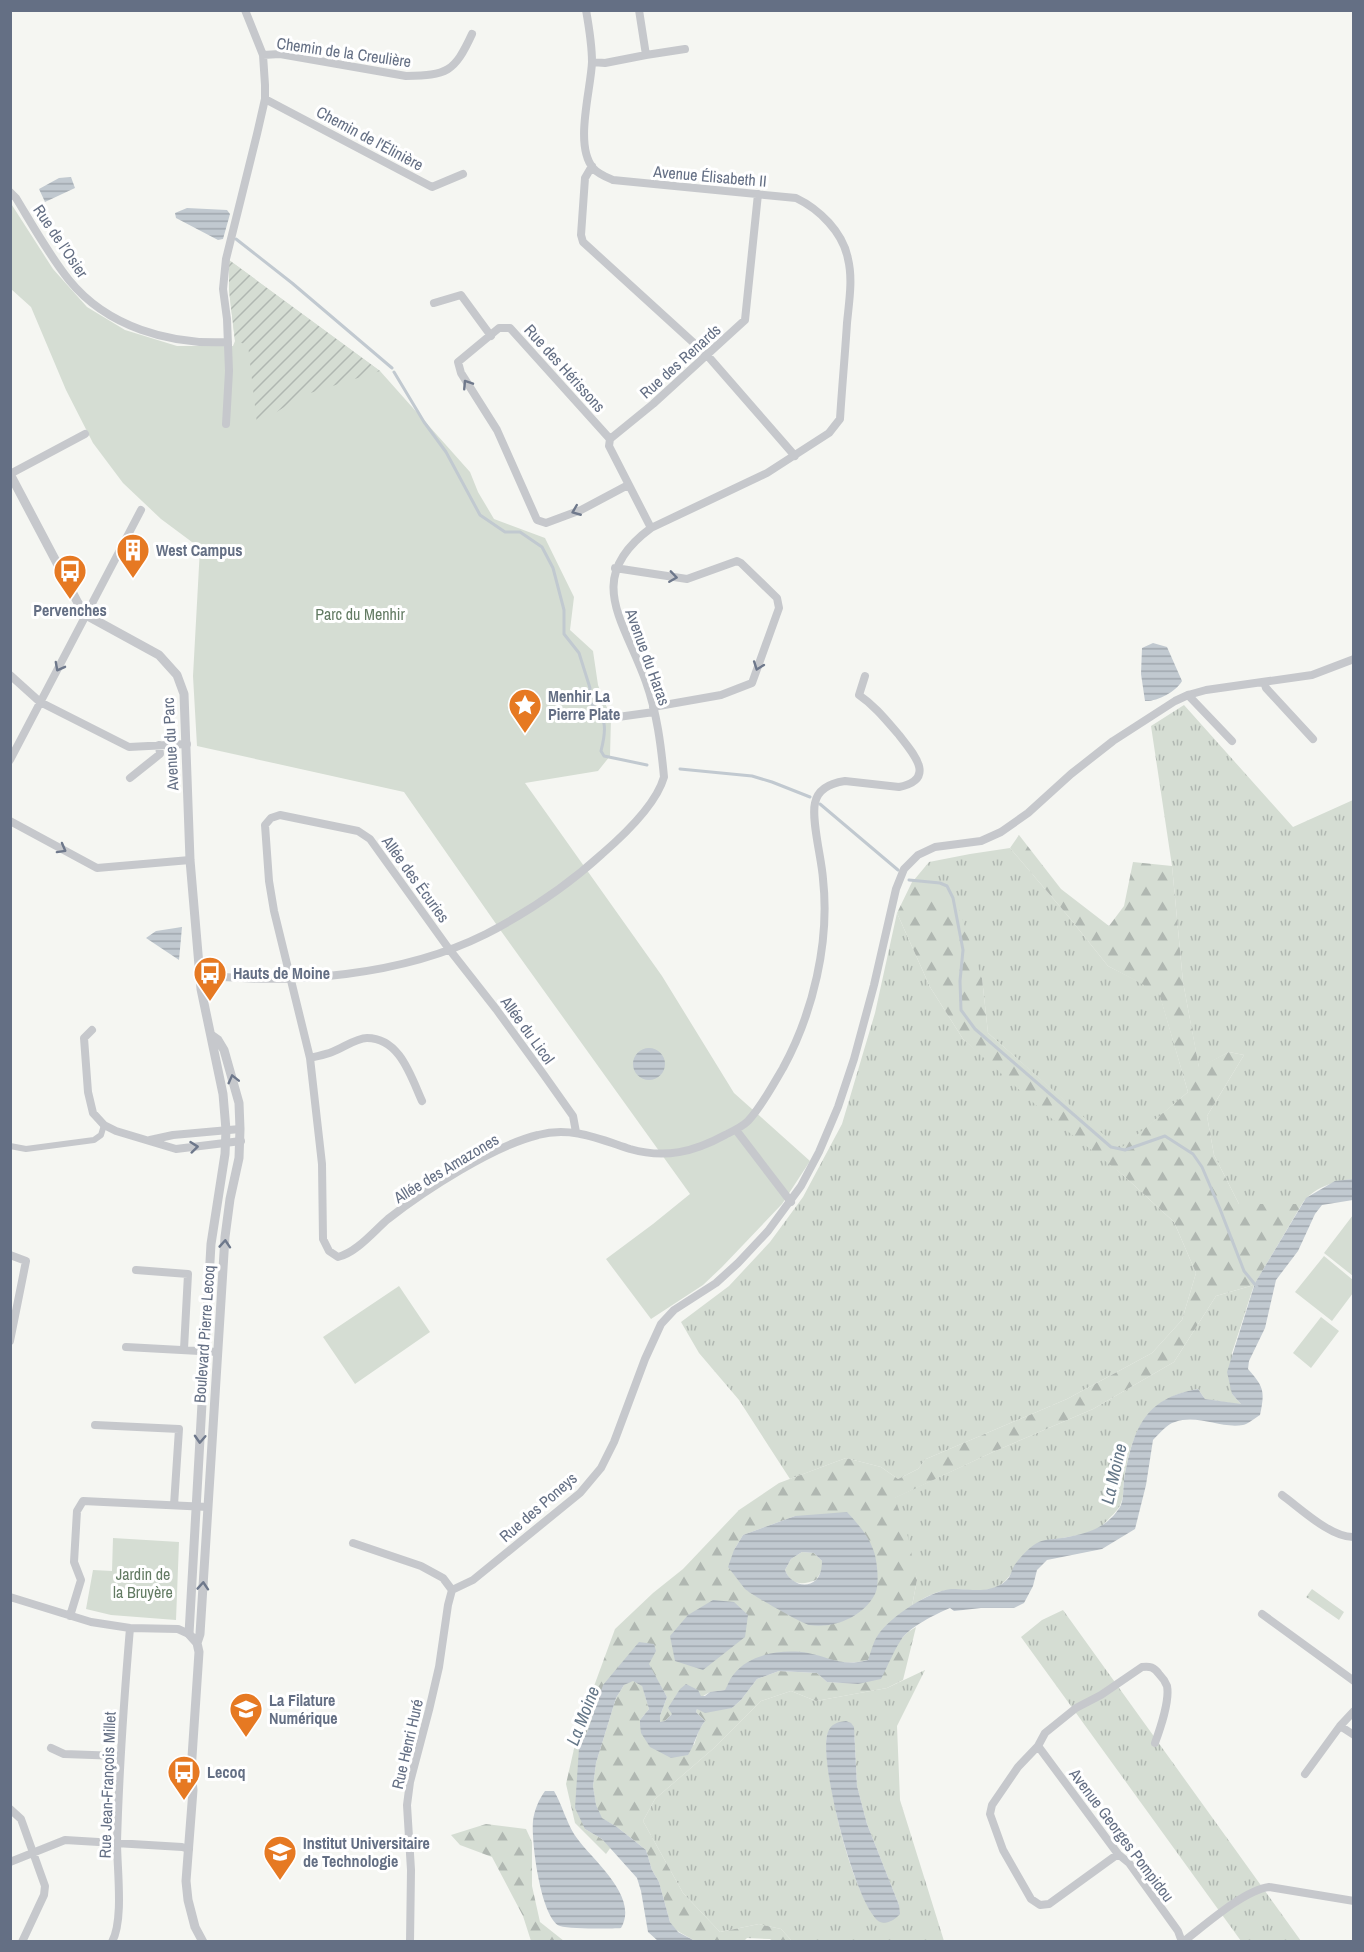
<svg xmlns="http://www.w3.org/2000/svg" width="1364" height="1952" font-family="'Archivo Narrow',sans-serif">
<defs>
<pattern id="grass-tufts" width="24" height="20" patternUnits="userSpaceOnUse" patternTransform="scale(1.5)"><rect width="24" height="20" fill="#d5ddd3"/><path d="M3 7l-1-3M5 7V3M7 7l1-3M15 17l-1-3M17 17v-4M19 17l1-3" fill="none" stroke="#b0b7b1"/></pattern>
<pattern id="forest-firs" width="22" height="20" patternUnits="userSpaceOnUse" patternTransform="scale(1.5)"><rect width="22" height="20" fill="#d5ddd3"/><path d="M5 1l3.5 6h-7zM16 11l3.5 6h-7z" fill="#b0b7b1"/></pattern>
<pattern id="garden-furrows" width="10" height="10" patternUnits="userSpaceOnUse" patternTransform="scale(1.5)"><rect width="10" height="10" fill="#d5ddd3"/><path d="M-1 1l2-2M0 10L10 0M9 11l2-2" fill="none" stroke="#b0b7b1"/></pattern>
<pattern id="water-rules" width="6" height="5" patternUnits="userSpaceOnUse" patternTransform="scale(1.5)"><rect width="6" height="5" fill="#c1c9d0"/><path d="M0 2.5h6" fill="none" stroke="#a0a7ae"/></pattern>
</defs>
<rect width="100%" height="100%" fill="#f5f6f2"/>
<path fill="url(#grass-tufts)" fill-rule="evenodd" d="M1184 705 1293 827 1353 800V1179C1335 1181 1312 1188 1302 1204H1239L1214 1155 1207 1116 1244 1055 1229 1052 1199 1068 1183 982 1172 866 1151 726Z
M1010 848 1068 916 1108 966 1159 992 1188 1092 1120 1150 988 1033 982 978 914 880 929 862 970 854Z
M897 913 930 987 963 1039 1124 1176 1174 1222 1196 1273 1182 1320 1152 1353 1067 1399 926 1459 918 1469 898 1479 881 1467 846 1458 790 1479 739 1400 699 1353 681 1322 729 1286 770 1242 803 1197 842 1124 875 1013Z
M1254 1285 1232 1353V1394L1242 1405 1205 1399 1198 1389C1145 1398 1132 1432 1124 1480 1123 1488 1124 1496 1121 1503 1119 1510 1109 1518 1104 1524 1089 1539 1054 1535 1035 1546 1013 1557 1016 1582 991 1589 977 1592 963 1588 949 1590 935 1591 923 1598 912 1606L917 1580 894 1498 993 1452 1093 1409 1174 1362 1216 1296Z
M1312 1589 1344 1612 1339 1620 1306 1597Z
M1063 1610 1301 1941H1241L1021 1637 1042 1620Z
M925 1670 897 1726 900 1800 944 1941H792L781 1929 759 1924 720 1932 683 1893 643 1821 655 1799 714 1748 761 1701 791 1691 816 1701 887 1688ZM854 1727 857 1786 867 1824 899 1905 871 1912C849 1872 838 1826 830 1780 828 1764 825 1750 827 1734Z"/>
<path fill="url(#forest-firs)" fill-rule="evenodd" d="M1019 835 1061 889 1109 926 1124 906 1133 862 1172 866 1183 982 1199 1067 1229 1052 1244 1055 1207 1116 1214 1155 1239 1204H1302L1254 1285 1216 1296 1174 1362 1093 1409 993 1452 895 1498 908 1537 917 1580 912 1606 886 1626 868 1660C847 1665 835 1662 815 1655L725 1690 710 1692 672 1714 665 1721 660 1722V1716L667 1697 648 1664 654 1644 588 1730 579 1748 585 1829 602 1839 611 1847 606 1854 575 1823 566 1784 579 1727 615 1629 653 1593 683 1569 739 1510 779 1483 846 1458 881 1467 898 1479 918 1469 926 1459 1067 1399 1152 1353 1182 1320 1196 1273 1174 1222 1124 1176 1046 1114 963 1039 930 987 897 913 913 880 958 906 982 978 988 1033 1120 1149 1188 1092 1159 993 1108 966 1068 916 1010 848ZM795 1516 863 1609 776 1607 747 1590 734 1550 743 1535Z
M802 1552 814 1553 822 1561V1570L816 1580C803 1585 791 1586 785 1570L791 1559Z
M916 1627 903 1680 887 1688 816 1701 791 1691 761 1701 714 1748 655 1799 643 1821 683 1893 720 1932 759 1924 781 1929 792 1941H773L770 1939 747 1938 744 1941H695L674 1929 670 1922 659 1882 652 1870 646 1850 617 1827 601 1818 596 1806 593 1786 596 1763 616 1698 624 1685 633 1680 642 1685 649 1709 640 1720 694 1745 699 1730 705 1721 696 1712 697 1709 732 1708 741 1700 757 1679 779 1671 817 1673 827 1682 858 1684 908 1632Z
M486 1824 526 1829 532 1842V1886L540 1922 564 1941H531L523 1916 492 1857 460 1845 451 1835Z"/>
<path fill="#d5ddd3" d="M10 202 53 269 87 307 125 330 177 346H233L235 341 229 290V260L380 371 470 472 478 492 494 519 545 538 574 597 570 630 593 651 598 685 611 718 610 756 598 771 525 783 662 976 734 1093 810 1161 782 1204 722 1267 703 1285 651 1319 606 1259 653 1224 690 1194 501 931 404 792 197 746 193 676 200 548 161 519 123 483 93 443 66 390 31 307 11 289Z
M1353 1215 1354 1216 1353 1276 1324 1253Z
M1324 1256 1353 1280V1293L1332 1321 1295 1292Z
M399 1286 430 1332 355 1384 323 1337Z
M1321 1317 1339 1331 1311 1368 1293 1353Z
M113 1538 179 1542 176 1620 111 1615 86 1609 93 1570 112 1571Z"/>
<path fill="url(#garden-furrows)" d="M229 260 380 371 304 395 257 424 248 345 235 341 229 290Z"/>
<path fill="url(#water-rules)" fill-rule="evenodd" d="M71 177 75 188 45 202 39 189 59 178Z
M187 208 227 210 230 214 223 239 218 240 176 218 175 213Z
M1153 643 1167 647 1182 681C1176 692 1156 702 1145 701L1141 674 1142 648Z
M182 927 179 960 146 938 156 931Z
M633 1064a16 16 0 1 1 32 0a16 16 0 1 1-32 0Z
M1353 1179V1200L1322 1205 1315 1214 1298 1251 1276 1280 1265 1328 1249 1361 1248 1369C1264 1387 1265 1391 1260 1415 1255 1418 1248 1424 1243 1425 1221 1429 1198 1414 1175 1422 1167 1424 1159 1434 1153 1440L1146 1485 1135 1529 1102 1549 1047 1560 1037 1570 1033 1586 1024 1603 1014 1608H981L954 1611 950 1608C936 1614 909 1627 901 1640 893 1652 888 1666 881 1679L858 1684 827 1682 817 1673 779 1671 757 1679 741 1700 732 1708 705 1713 697 1709 696 1712 705 1721C697 1731 695 1744 688 1755L671 1758 650 1747 641 1733 640 1725V1720L649 1709 642 1686 633 1681 624 1685 616 1698 596 1763 593 1786 596 1805 602 1818 617 1827 646 1850 652 1870 659 1882 670 1922 678 1932 695 1941H658L648 1932 641 1891 637 1878 602 1839 585 1829 575 1808 579 1748 588 1730 603 1685 639 1642 654 1644 656 1651 649 1664 667 1697 660 1716V1722L665 1721 672 1714 668 1708 680 1689 686 1684 698 1690 701 1696H705L710 1692 725 1690C728 1685 730 1678 734 1674 750 1653 784 1649 808 1653 833 1658 841 1667 868 1660 871 1652 873 1642 878 1635 890 1617 929 1591 951 1589 969 1588 982 1594 1000 1585 1009 1580 1010 1576 1013 1568 1018 1559 1030 1546 1039 1542 1046 1539 1054 1539 1062 1538 1086 1534 1106 1529 1120 1507 1124 1500 1123 1488 1124 1480 1133 1431 1143 1398 1198 1389L1205 1399 1241 1404 1232 1394 1227 1372 1255 1283 1306 1198 1335 1181Z
M847 1512C857 1523 868 1535 873 1549 877 1558 880 1585 875 1594 863 1617 834 1629 809 1625 803 1624 750 1594 745 1589 739 1582 734 1574 728 1567L734 1550 743 1535 795 1516ZM802 1552 814 1553 822 1561C822 1567 821 1575 816 1580 805 1590 789 1582 785 1570L791 1559Z
M713 1600 734 1602 748 1615 745 1637 703 1670 675 1661 670 1636 688 1615Z
M846 1721 851 1723 854 1727 857 1786 867 1824 899 1905 900 1914C896 1919 887 1925 880 1922 856 1909 817 1757 828 1732 831 1724 837 1722 846 1721Z
M545 1791H554C562 1805 566 1821 574 1834 590 1859 640 1895 621 1928 610 1929 570 1929 560 1926 541 1919 531 1841 533 1821 534 1811 539 1799 545 1791Z"/>
<g fill="none" stroke-linecap="round" stroke-linejoin="round">
<path stroke="#c1c9d0" stroke-width="3" d="M236 239 292 283 392 368
M394 372 424 422 446 452 480 515 505 532H520L542 547 553 568 564 610V634L579 653 590 688 589 701C607 719 607 727 601 751L604 756 647 765
M680 769 752 776 772 782 810 797
M820 804 898 870
M909 880 940 883 947 886 953 898 963 950 960 981 961 1010 975 1029 1111 1147 1125 1150 1165 1136 1193 1154 1202 1167 1220 1209 1244 1271 1257 1287"/>
<path stroke="#c6c8cc" stroke-width="6" d="M10 1146 26 1149 94 1140 101 1135 104 1125"/>
<path stroke="#c6c8cc" stroke-width="8" d="M263 55 280 54 406 76C447 75 454 73 472 34
M646 55 685 49
M592 62 605 63 646 55 639 10
M265 99 432 187 463 174
M592 166 585 178 581 235 583 242 707 355 795 456
M10 192 16 198C33 226 49 255 69 280 107 327 170 345 228 342
M434 303 461 295 491 336
M226 424 229 371 227 319 223 289 226 259 257 134 265 99V85L263 55 245 10
M610 439 510 328H499L458 362 461 373 497 430 537 520 546 523 581 510 628 485
M10 474 85 434
M651 528 609 446 610 439 653 404 745 320 758 194
M615 568 687 579 737 561 741 563 777 598 779 608 752 683 721 695 653 707
M10 675 40 702 129 747 187 744
M1264 682 1266 688 1313 739
M1188 695 1232 741
M618 717 654 712
M10 760 141 510
M130 778 160 754 159 745
M10 821 97 868 190 860
M200 975C292 985 402 976 486 934 528 912 567 886 602 854 624 835 656 805 664 777 661 745 657 713 646 682 624 620 583 578 651 528L767 473 829 433 840 419C842 387 845 355 847 323 849 302 853 279 848 259 843 232 819 209 796 198L613 180C606 177 598 174 593 168 574 145 591 90 592 62 592 45 589 27 586 10
M92 1030 84 1038 88 1092 93 1113 104 1125 116 1131 176 1149 241 1141
M310 1058C317 1056 325 1055 332 1052 343 1048 356 1038 367 1038 400 1038 411 1077 422 1101
M736 1130 791 1202
M576 1132 573 1116 544 1075 496 1009 449 949 370 839 358 831 280 815 271 818 265 825 269 881 274 911 310 1058 322 1164 323 1239 329 1251 338 1257C357 1252 373 1232 388 1219 425 1190 493 1146 538 1135 571 1126 599 1139 630 1149 665 1159 694 1152 725 1135 733 1131 742 1127 748 1121 762 1106 773 1085 783 1068 813 1013 830 942 823 879 822 860 811 820 815 803 818 788 831 783 845 781L899 787C938 779 912 752 899 735 886 720 875 706 859 695L865 676
M150 1140 173 1135 240 1129
M10 1255 26 1261 10 1341
M136 1270 188 1274 184 1349
M126 1347 218 1352
M95 1425 179 1429 174 1505
M1282 1495C1300 1508 1331 1538 1354 1537
M353 1543 421 1566 443 1578 452 1590
M452 1590 473 1580 580 1493 601 1468 614 1442 645 1359 661 1324 674 1310 716 1283 738 1263 768 1231 801 1186 819 1152 838 1107 854 1059 874 985 896 889 904 869 918 855 935 847 981 841 1001 832 1028 813 1071 774 1113 741 1175 701 1188 695 1206 690 1312 675 1354 659
M10 1597 91 1622 130 1628 178 1629 189 1634
M1262 1614 1354 1681
M70 1616 81 1580 74 1562 77 1511 83 1501 208 1507
M1340 1726 1354 1735
M1038 1746 1118 1854 1129 1863 1178 1931 1182 1942
M51 1748 64 1754 120 1756
M1305 1774 1340 1726 1354 1711
M10 1809 21 1819 45 1886 44 1895 22 1942
M1118 1854 1049 1904 1040 1905 1031 1899 1003 1850 990 1814 992 1805 1018 1767 1038 1746 1045 1733 1076 1708 1101 1695 1142 1667C1150 1666 1154 1667 1159 1674 1162 1677 1165 1681 1167 1686 1170 1701 1160 1729 1155 1743
M10 1862 65 1840 182 1847 189 1849
M112 1942C124 1920 117 1869 117 1842 119 1771 124 1699 130 1628
M410 1942 411 1870 407 1805 410 1782 429 1710 439 1667 448 1605 452 1590
M1183 1942C1204 1926 1244 1890 1269 1887L1354 1901"/>
<path stroke="#c6c8cc" stroke-width="9" d="M10 474 78 603 86 615 159 655 177 675 184 694 190 860 201 989 223 1094 226 1130 225 1154 211 1244 189 1634 197 1643 199 1652 191 1772 193 1790 186 1881 188 1900 195 1927 203 1942
M197 1643 200 1634 225 1237 230 1199 239 1158 240 1129 239 1103 224 1050 218 1040 211 1035"/>
</g>
<defs><path id="oneway-chevron" d="M-2-3.5L2.5 0L-2 3.5" fill="none" stroke-width="1.6" stroke-linecap="round" stroke-linejoin="round" transform="scale(1.5)"/></defs>
<g stroke="#6e788b">
<use href="#oneway-chevron" transform="translate(467 384) rotate(-123)"/>
<use href="#oneway-chevron" transform="translate(576 511) rotate(158)"/>
<use href="#oneway-chevron" transform="translate(673 577) rotate(8)"/>
<use href="#oneway-chevron" transform="translate(758 666) rotate(110)"/>
<use href="#oneway-chevron" transform="translate(59 667) rotate(118)"/>
<use href="#oneway-chevron" transform="translate(62 849) rotate(29)"/>
<use href="#oneway-chevron" transform="translate(233 1079) rotate(-104)"/>
<use href="#oneway-chevron" transform="translate(194 1147) rotate(-6)"/>
<use href="#oneway-chevron" transform="translate(225 1244) rotate(-86)"/>
<use href="#oneway-chevron" transform="translate(200 1439) rotate(93)"/>
<use href="#oneway-chevron" transform="translate(203 1586) rotate(-86)"/>
</g>
<defs>
<symbol id="building-pin" viewBox="-11 -11 22 30"><path d="M0 17L-7.5 6A9.5 9.5 0 1 1 7.5 6Z" fill="#e67922" stroke="#fff"/><path d="M-4-6H4V6H1V3H-1V6H-4ZM-2.5-4.3h1.7v1.8h-1.7ZM.8-4.3h1.7v1.8H.8ZM-2.5-1h1.7V.8h-1.7ZM.8-1h1.7V.8H.8Z" fill="#fff"/></symbol>
<symbol id="bus-pin" viewBox="-11 -11 22 30"><path d="M0 17L-7.5 6A9.5 9.5 0 1 1 7.5 6Z" fill="#e67922" stroke="#fff"/><path d="M-5-6H5V4H4V6H2V4H-2V6H-4V4H-5ZM-3.5-4V0h7V-4ZM-3.5 1.2v1.5H-2V1.2ZM2 1.2v1.5H3.5V1.2Z" fill="#fff"/></symbol>
<symbol id="sight-pin" viewBox="-11 -11 22 30"><path d="M0 17L-7.5 6A9.5 9.5 0 1 1 7.5 6Z" fill="#e67922" stroke="#fff"/><path d="M0-6L1.8-2.2L6-1.7L2.9 1.2L3.7 5.4L0 3.3L-3.7 5.4L-2.9 1.2L-6-1.7L-1.8-2.2Z" fill="#fff"/></symbol>
<symbol id="university-pin" viewBox="-11 -11 22 30"><path d="M0 17L-7.5 6A9.5 9.5 0 1 1 7.5 6Z" fill="#e67922" stroke="#fff"/><path d="M0-5L7-2L0 1L-7-2ZM-4 1L0 2.5L4 1V4Q0 6-4 4Z" fill="#fff"/></symbol>
</defs>
<g fill-rule="evenodd">
<use href="#building-pin" x="114" y="531" width="38" height="52"/>
<use href="#bus-pin" x="51" y="552" width="38" height="52"/>
<use href="#sight-pin" x="506" y="686" width="38" height="52"/>
<use href="#bus-pin" x="191" y="954" width="38" height="52"/>
<use href="#university-pin" x="227" y="1690" width="38" height="52"/>
<use href="#bus-pin" x="165" y="1753" width="38" height="52"/>
<use href="#university-pin" x="261" y="1833" width="38" height="52"/>
</g>
<g text-anchor="middle" stroke-width="6" stroke-linejoin="round" paint-order="stroke">
<g font-size="16" fill="#646f84" stroke="#fff">
<text transform="translate(344 52) rotate(8)" y="6">Chemin de la Creulière</text>
<text transform="translate(370 138) rotate(28)" y="6">Chemin de l'Élinière</text>
<text transform="translate(710 176) rotate(5)" y="6">Avenue Élisabeth II</text>
<text transform="translate(61 241) rotate(56)" y="6">Rue de l’Osier</text>
<text transform="translate(680 361) rotate(-42)" y="6">Rue des Renards</text>
<text transform="translate(565 368) rotate(48)" y="6">Rue des Hérissons</text>
<text transform="translate(648 657) rotate(70)" y="6">Avenue du Haras</text>
<text transform="translate(170 744) rotate(-93)" y="6">Avenue du Parc</text>
<text transform="translate(416 879) rotate(54)" y="6">Allée des Écuries</text>
<text transform="translate(528 1030) rotate(54)" y="6">Allée du Licol</text>
<text transform="translate(446 1168) rotate(-31)" y="6">Allée des Amazones</text>
<text transform="translate(204 1334) rotate(-86)" y="6">Boulevard Pierre Lecoq</text>
<text transform="translate(538 1507) rotate(-41)" y="6">Rue des Poneys</text>
<text transform="translate(407 1744) rotate(-77)" y="6">Rue Henri Huré</text>
<text transform="translate(107 1785) rotate(-88)" y="6">Rue Jean-François Millet</text>
<text transform="translate(1122 1835) rotate(53)" y="6">Avenue Georges Pompidou</text>
</g>
<g font-size="16" font-weight="bold" fill="#646f84" stroke="#fff" text-anchor="start">
<text x="156" y="556">West Campus</text>
<text x="70" y="616" text-anchor="middle">Pervenches</text>
<text x="548" y="702">Menhir La<tspan x="548" dy="18">Pierre Plate</tspan></text>
<text x="233" y="979">Hauts de Moine</text>
<text x="269" y="1706">La Filature<tspan x="269" dy="18">Numérique</tspan></text>
<text x="207" y="1778">Lecoq</text>
<text x="303" y="1849">Institut Universitaire<tspan x="303" dy="18">de Technologie</tspan></text>
</g>
<g font-size="16" fill="#637b63" stroke="#fff">
<text x="360" y="620">Parc du Menhir</text>
<text x="143" y="1580">Jardin de<tspan x="143" dy="18">la Bruyère</tspan></text>
</g>
<g font-size="18" font-style="italic" fill="#657788" stroke="#fff">
<text transform="translate(1114 1474) rotate(-77)" y="6">La Moine</text>
<text transform="translate(583 1716) rotate(-69)" y="6">La Moine</text>
</g>
</g>
<rect width="1364" height="1952" fill="none" stroke="#646f84" stroke-width="24"/>
</svg>
